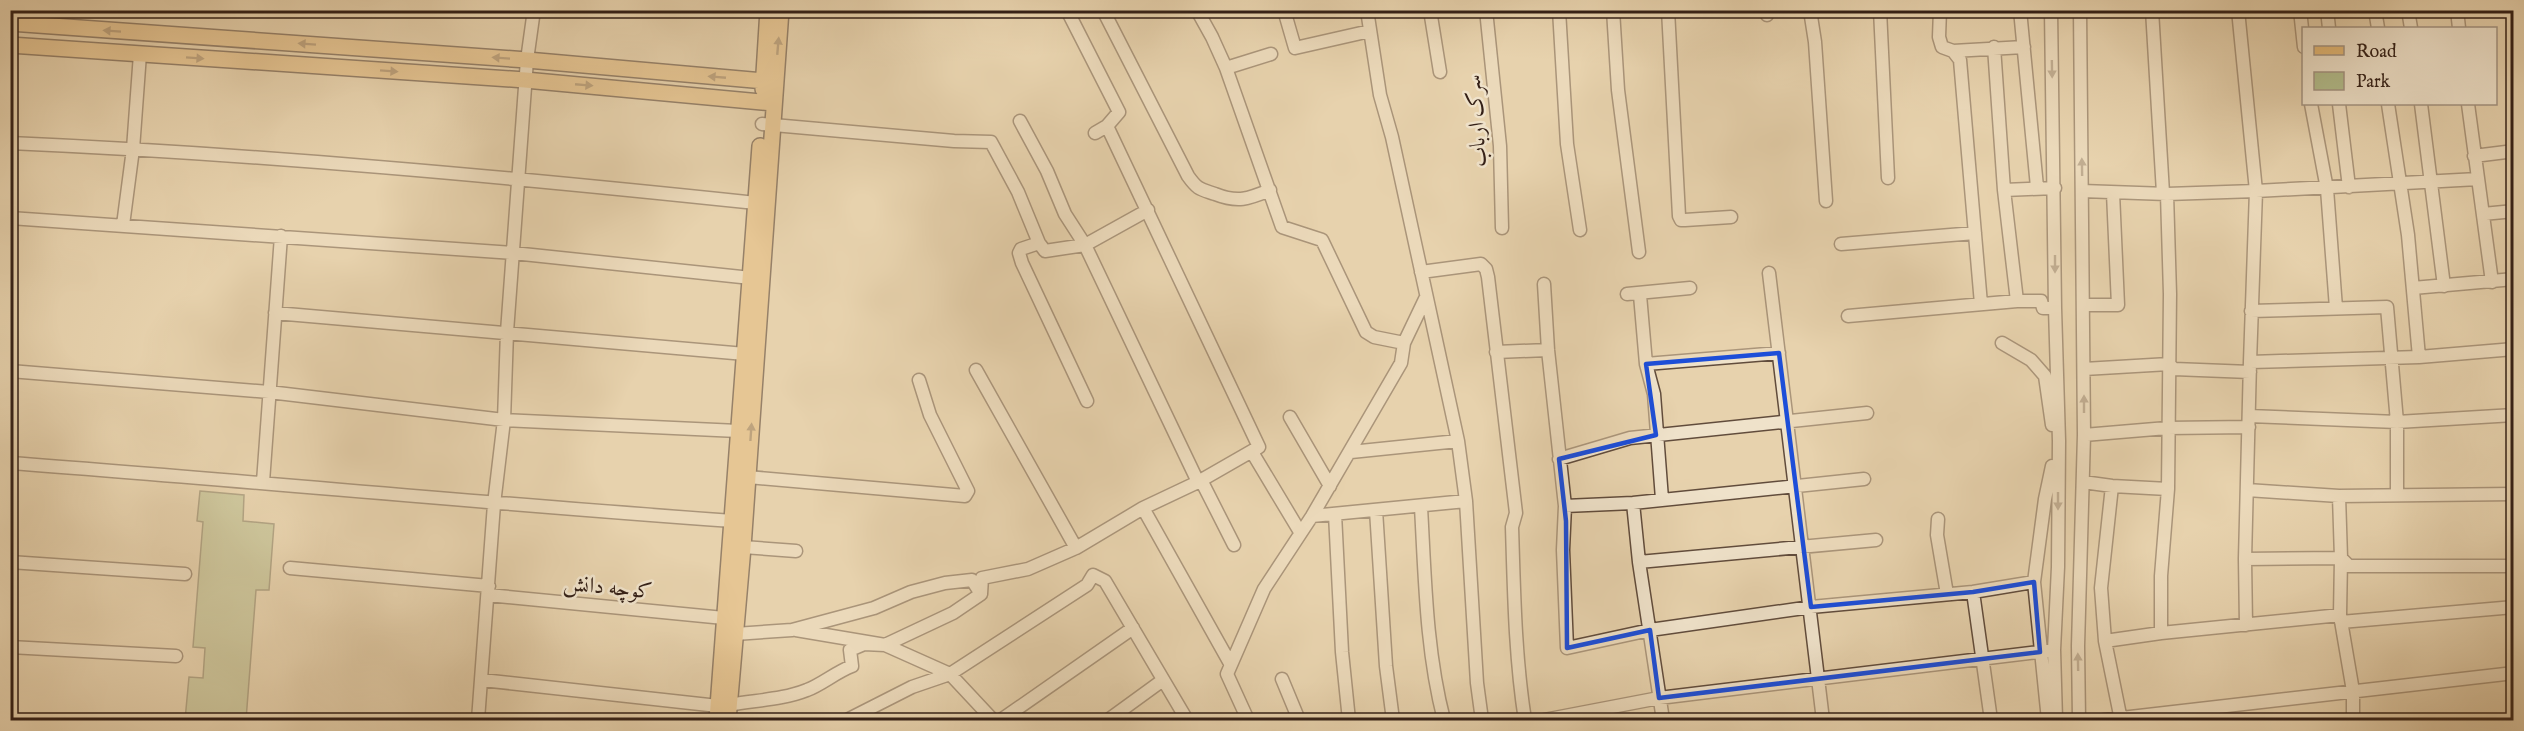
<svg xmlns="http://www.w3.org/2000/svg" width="2524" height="731" font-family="'IM FELL English',Amiri,serif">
<rect width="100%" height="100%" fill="#e7d2ad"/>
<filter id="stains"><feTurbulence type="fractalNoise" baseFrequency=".00333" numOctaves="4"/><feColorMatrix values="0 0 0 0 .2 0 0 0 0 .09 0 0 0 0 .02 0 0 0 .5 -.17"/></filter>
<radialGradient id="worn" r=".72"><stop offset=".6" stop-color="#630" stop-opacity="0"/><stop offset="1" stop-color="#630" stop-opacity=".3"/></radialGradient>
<path fill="#b2bd8c" stroke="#736e52" stroke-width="1.5" d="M200 491 244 495 243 521 274 524 269 590H256L246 720H185L189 677 203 678 205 648 193 647 203 522 197 521Z"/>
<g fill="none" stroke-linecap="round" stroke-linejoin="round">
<defs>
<path id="minor" d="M1067 10 1119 112 1107 126 1095 133
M1103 10 1188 176C1198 190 1200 189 1215 194 1238 203 1248 199 1270 190
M1197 10 1212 37 1226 68 1282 227 1322 240 1366 332 1374 337 1404 343
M1284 10 1295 48 1370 31
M1367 10 1380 95 1392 137 1458 441 1466 501 1477 683 1482 720
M1430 10 1440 72
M1486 10 1500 146 1502 228
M1559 10 1567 144 1580 230
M1613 10 1618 90 1639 252
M1668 10 1679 216 1681 220H1685L1731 217
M1767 10V15
M1810 10 1815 42 1826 201
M1880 10 1888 178
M1940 10 1939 37 1942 47 1953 51 1960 60 1981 304
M2020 10 2037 187
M2051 10 2055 308 2059 441 2058 567 2054 650 2056 720
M2152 10 2163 193
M2238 10 2256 191 2250 362 2245 559 2246 625
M2300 10 2304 47
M2327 10 2329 28
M2375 10 2378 28
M2408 10 2411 28
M2457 10 2459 28
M1994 47 2004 190 2017 301
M1953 51 2024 47
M1226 68 1271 54
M2311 104 2327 189 2336 308
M2339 104 2349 187
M2388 104 2408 235 2419 357
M2421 104 2444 286
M2468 104 2492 282
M1020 121 1047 171 1065 214 1085 245 1198 482
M762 124 954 141 991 142 1018 192 1039 243 1045 251 1085 245 1148 210
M10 143C260 154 508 177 756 203
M2474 156 2514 151
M2004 190 2055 188
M2082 191 2167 194 2256 191 2478 179
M2483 214 2514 211
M10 218 513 253 751 278
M123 225 133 149 140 54
M1039 243 1021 249 1019 253 1022 263 1087 401
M1841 244 1975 233
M1421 272 1481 264 1486 269 1488 277 1516 513 1512 527C1514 591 1515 657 1525 720
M1769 273 1823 720
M1544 284 1548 350 1565 506 1563 550 1567 648 1650 630 1811 607 1973 592 2034 582
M2413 288 2514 279
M1627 294 1690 288
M1640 295 1646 364 1654 394 1662 499
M2083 305H2118L2113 193
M2251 311 2387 307 2397 422V495
M275 313 745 354
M1848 316 2017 301H2041L2043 308H2055
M2002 343 2031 360 2045 376 2052 425
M1496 352 1548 350
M2250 362 2419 357 2514 349
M1646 364 1779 353
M2084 369 2169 364 2174 369 2250 372
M976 370 1076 548
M10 371 269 392 504 420 738 431
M2249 416 2397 422 2514 415
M1290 417 1330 486
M2084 435 2167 428 2249 427
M1252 452 1300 532
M1351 452 1458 441
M1559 459 1630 438 1867 413
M10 463C251 481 492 504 733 521
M748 477 965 496 968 491 930 415 919 380
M1201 480 1234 545
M263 482 281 236
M2083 482 2112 486 2168 489
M2112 486 2101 588 2105 641 2121 720
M2247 490 2339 496 2514 494
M2339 496 2341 558 2340 615 2353 691V720
M1633 503 1639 562 1663 720
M1565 506 1633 503 1864 479
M1421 507C1425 578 1426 651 1444 720
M1143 508 1231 665
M1376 510 1386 666 1393 720
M1335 514 1342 652 1349 720
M1312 516 1466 501
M1938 519 1937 535 1947 594
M743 547 796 551
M2245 559 2341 558 2349 566H2514
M10 562 185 574
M1639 562 1876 540
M290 568 489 586
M1973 592 1991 720
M488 595 724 618
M2341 622 2514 607
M796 630 885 645 950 674 993 720
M2161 633V576L2168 489 2170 294 2167 194
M735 634 792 630 874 608 911 592 945 583 972 580 981 594
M2105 641 2161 633 2340 615
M10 647 176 656
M1282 679 1299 720
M482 680 718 706
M729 705C755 700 782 700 807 690 821 685 836 672 852 666L850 650 864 644 885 645 953 613 981 594 982 578 1028 569 1076 548 1143 508 1198 482 1259 447 1107 126
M478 720 494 504 504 420 507 332 527 60 534 10
M847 720 912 687 950 674 1087 585 1093 575 1105 581 1187 720
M1001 720 1133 628
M1108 720 1163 680
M1248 720 1227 674 1264 589 1312 516 1401 363 1404 343 1426 297
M1544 720 1659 698 2054 650
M2048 720 2034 582 2045 499 2052 466
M2079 720 2078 646 2084 435 2080 10
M2104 720 2514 673"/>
<path id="major" d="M10 23 527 60 775 82
M10 45 525 80 773 103
M763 89 768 10
M717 720 760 146
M728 720 743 547 781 10"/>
</defs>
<use href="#minor" stroke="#614c3c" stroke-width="15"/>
<use href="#major" stroke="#342017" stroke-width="18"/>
<use href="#minor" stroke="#efe2ca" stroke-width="12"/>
<use href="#major" stroke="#e4b976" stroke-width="15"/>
</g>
<defs><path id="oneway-solid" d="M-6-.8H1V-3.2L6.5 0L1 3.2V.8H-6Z" transform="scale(1.5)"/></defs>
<g fill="#8c6c46">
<use href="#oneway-solid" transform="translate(112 31) rotate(-176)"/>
<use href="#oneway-solid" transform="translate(307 44) rotate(-176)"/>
<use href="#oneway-solid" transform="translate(778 46) rotate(-85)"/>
<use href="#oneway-solid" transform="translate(195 58) rotate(4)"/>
<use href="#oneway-solid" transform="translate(501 58) rotate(-176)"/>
<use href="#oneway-solid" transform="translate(389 71) rotate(4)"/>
<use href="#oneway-solid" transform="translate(717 77) rotate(-175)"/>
<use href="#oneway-solid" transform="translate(584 85) rotate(5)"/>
<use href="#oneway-solid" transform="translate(751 432) rotate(-86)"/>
</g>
<g fill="#928170">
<use href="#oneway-solid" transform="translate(2052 69) rotate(89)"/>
<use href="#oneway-solid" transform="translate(2082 167) rotate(-91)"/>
<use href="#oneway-solid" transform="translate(2055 264) rotate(90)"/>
<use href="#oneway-solid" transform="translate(2084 404) rotate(-90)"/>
<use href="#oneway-solid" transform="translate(2058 501) rotate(90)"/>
<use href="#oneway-solid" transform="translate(2078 662) rotate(-91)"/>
</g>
<path d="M0 0H2524V731H0ZM1779 353 1811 607 1973 592 2034 582 2040 652 1659 698 1650 630 1567 648 1566 521 1559 459 1656 435 1646 364Z" fill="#e7d2ad" fill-opacity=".55" fill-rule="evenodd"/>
<path fill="none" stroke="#1d4ed8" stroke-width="4.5" stroke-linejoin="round" d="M1779 353 1811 607 1973 592 2034 582 2040 652 1659 698 1650 630 1567 648 1566 521 1559 459 1656 435 1646 364Z"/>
<g text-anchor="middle" stroke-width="5" stroke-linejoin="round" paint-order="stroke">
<g font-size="22" fill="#342017" stroke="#efe2ca">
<text transform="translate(1475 121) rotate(-94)" y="8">سرک ارباب</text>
<text transform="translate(608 586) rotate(6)" y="8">کوچه دانش</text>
</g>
</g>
<rect width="2524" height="731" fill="none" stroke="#e7d2ad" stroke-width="36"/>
<rect x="12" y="12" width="2500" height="707" fill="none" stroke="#342017" stroke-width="3"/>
<rect x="18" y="18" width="2488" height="695" fill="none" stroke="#342017" stroke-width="1.5"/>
<rect x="2302" y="27" width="195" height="78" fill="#efe2ca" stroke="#a49482" stroke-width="1.5"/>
<rect x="2314" y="46" width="30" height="9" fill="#e4b976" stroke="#a49482" stroke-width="1.5"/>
<text x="2356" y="57" font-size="18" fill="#342017">Road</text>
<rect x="2314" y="72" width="30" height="18" fill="#b2bd8c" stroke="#a49482" stroke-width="1.5"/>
<text x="2356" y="87" font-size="18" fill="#342017">Park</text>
<rect width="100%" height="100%" filter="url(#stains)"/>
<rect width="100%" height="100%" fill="url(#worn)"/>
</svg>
